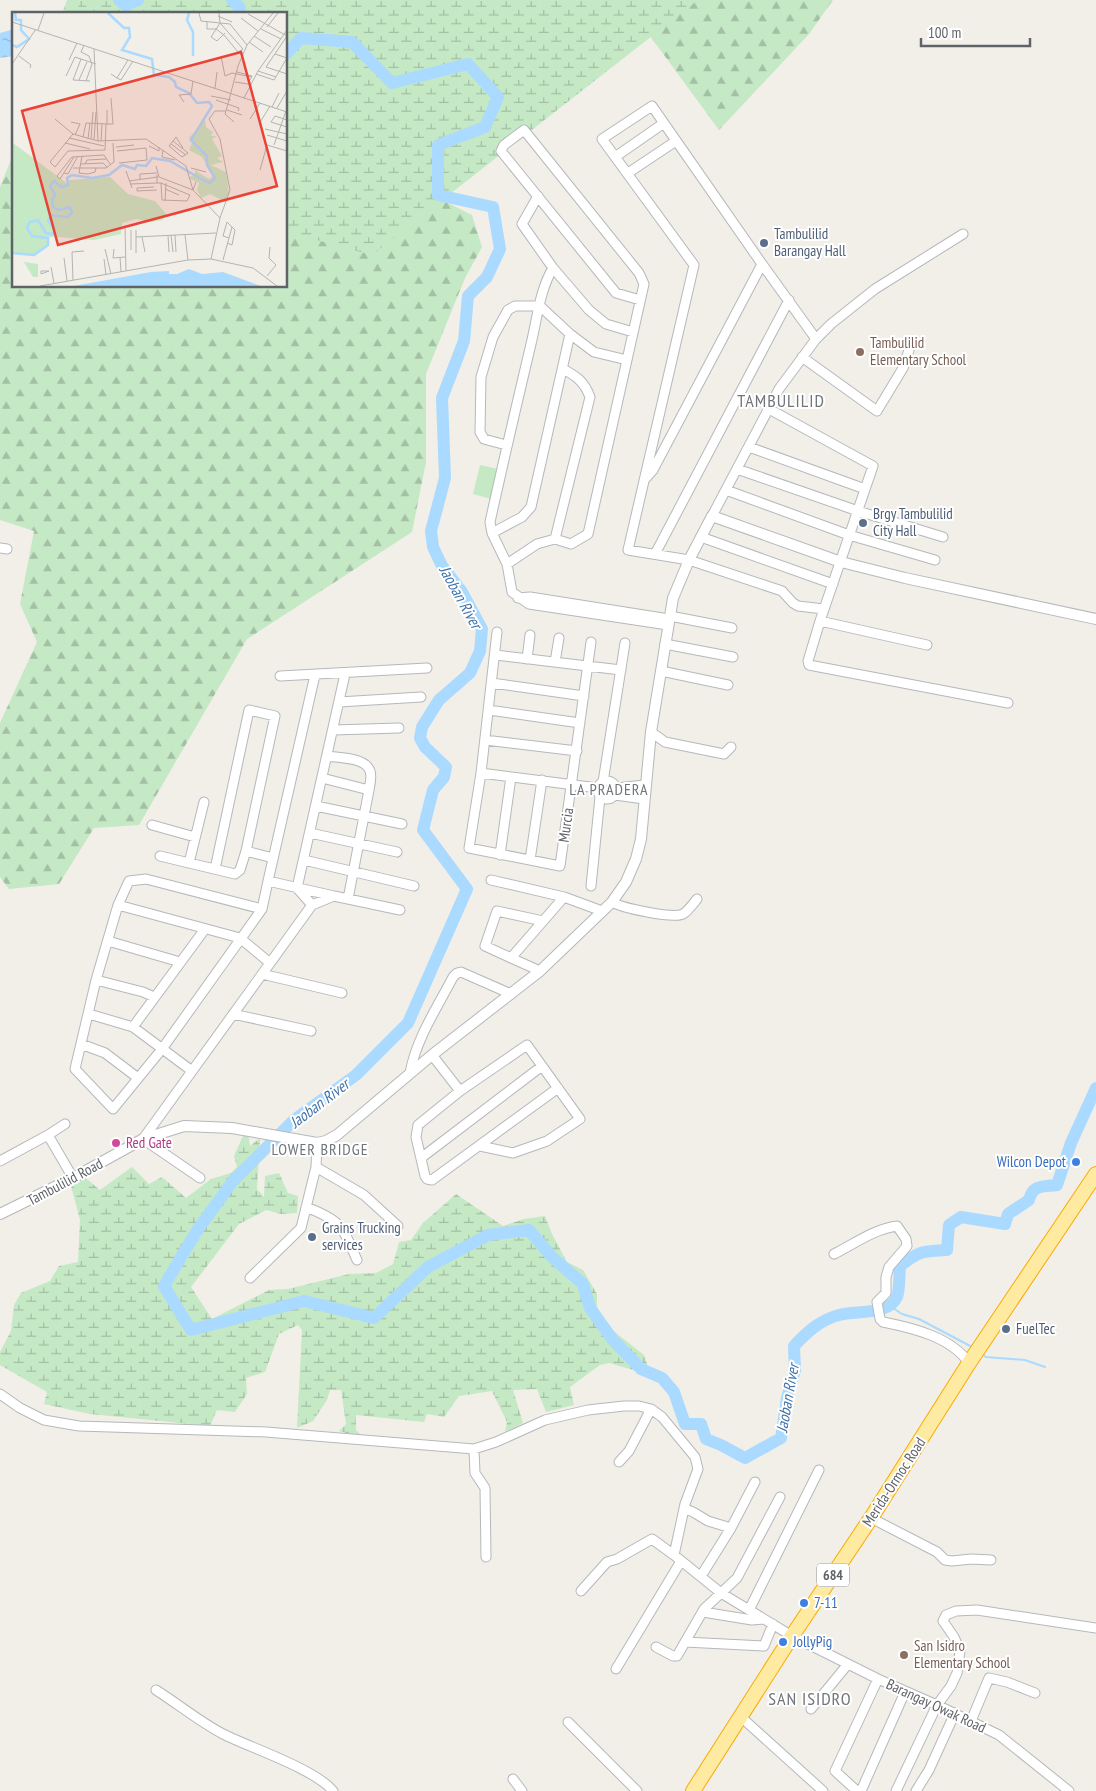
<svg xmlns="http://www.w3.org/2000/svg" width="1096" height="1791" font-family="'PT Sans Narrow',sans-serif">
<defs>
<pattern id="forest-firs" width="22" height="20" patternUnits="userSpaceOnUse" patternTransform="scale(1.25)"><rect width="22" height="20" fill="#c5e8c5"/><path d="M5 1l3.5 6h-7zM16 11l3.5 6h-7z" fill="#a3c0a4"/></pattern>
<pattern id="wetland-marsh" width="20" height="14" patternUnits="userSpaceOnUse" patternTransform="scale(1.25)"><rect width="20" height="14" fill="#c5e8c5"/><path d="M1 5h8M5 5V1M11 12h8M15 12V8" fill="none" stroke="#a3c0a4"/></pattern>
<pattern id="water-ripples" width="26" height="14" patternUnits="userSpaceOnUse" patternTransform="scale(1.25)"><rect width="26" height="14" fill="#aadaff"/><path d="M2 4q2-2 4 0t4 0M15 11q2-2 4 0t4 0" fill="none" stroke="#8eb4d2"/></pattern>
</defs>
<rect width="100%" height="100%" fill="#f1efe8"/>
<path fill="url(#forest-firs)" d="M67 0H87L107 14H62Z
M249 0H833L809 34 719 130 645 29 286 14H247Z
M286 88 426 192 472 215 482 247 465 278 426 374V462L412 532 247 639 139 825 94 828 59 884 9 889 0 877V723L37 642 20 604 34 531 0 520V187L14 152V286H286Z"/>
<path fill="url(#wetland-marsh)" d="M78 0H698L372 255 286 232V14H79Z
M247 1127 250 1146 260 1138 257 1189 264 1197 265 1176 279 1173 288 1193 298 1196 297 1213 281 1214 266 1210 239 1224 191 1287 212 1319 269 1290 288 1289 349 1274 376 1273 393 1264 399 1242 411 1240 423 1223 456 1194 503 1226 524 1219 545 1216 552 1234 567 1262 583 1270 597 1294V1307L607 1326 644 1355 651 1375 609 1363 600 1365 570 1387 574 1405 546 1412 537 1389 513 1390 523 1423 505 1432 507 1422 492 1391 459 1396 444 1417 427 1414 424 1422 356 1415V1430L363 1437 339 1431 346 1424 341 1390H330L327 1400 313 1421 297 1428 302 1330 298 1325 279 1334 265 1372 246 1378 247 1394 235 1412 217 1410 210 1426 90 1414 44 1404 47 1392 0 1365V1352L11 1331 14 1305 21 1293 50 1281 59 1266 78 1262 80 1220 70 1182 82 1175 100 1190 132 1167 149 1184 162 1177 186 1198 211 1179 231 1173 237 1167 234 1156Z"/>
<path fill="#c5e8c5" d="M480 465 498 469 491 499 473 494Z"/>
<path fill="url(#water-ripples)" d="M14 29V56L0 58V33Z"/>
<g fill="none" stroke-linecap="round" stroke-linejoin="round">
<path stroke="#aadaff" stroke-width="2" d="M890 1306 902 1314 919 1319 974 1348
M982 1354 986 1357 1025 1360 1045 1367"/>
<path stroke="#aadaff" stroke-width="12" d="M119 0 126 5 138 0
M232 0 240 8 238 14
M286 54 301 38 352 42 392 83 468 64 498 97 485 127 438 145V195L493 207 500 249 487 277 468 296 464 341 442 398 445 478 431 531 433 547 442 566 462 592 482 629 480 651 470 673 439 700 422 727 420 738 425 747 446 767 444 777 433 790 423 830 467 889 408 1023 356 1075 294 1120 233 1181 196 1232 164 1286 191 1330 304 1301 374 1318 428 1267 488 1235 529 1230 552 1257 583 1284 590 1308 613 1340 641 1369 662 1378 674 1392 685 1424H701L706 1439 721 1445 745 1458 781 1438 787 1398 795 1370 794 1346C807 1332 820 1320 839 1315 854 1310 889 1316 897 1297 900 1289 899 1275 900 1266 919 1251 923 1251 947 1250L949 1225 961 1217 1005 1224 1008 1214 1029 1200C1033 1184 1043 1187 1057 1185L1071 1143 1096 1088"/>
<defs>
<path id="minor" d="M615 157 664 123
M628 173 676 141
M538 196 522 224 553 268 589 310 606 324 633 332
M553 268C540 289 537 319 531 344 517 403 503 463 490 522L492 533 507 564 512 592 529 604 668 625
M816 339 762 264 652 106 602 139 694 265 628 550 689 560 782 591 793 603 798 606 824 609
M802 357 877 411 903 368 909 350
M769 409 873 466 820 621 927 645
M506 445 484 439 480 432 481 377 493 337 508 310 515 306H540L570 334 594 352 627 360
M749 447 865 489
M737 469 858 511 943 537
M645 479 653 470 762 264
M726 490 849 535 935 560
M712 516 779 389 816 339 831 324 875 289 963 234
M492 533 522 517 531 507 570 334
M701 537 833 584
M555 539 590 397C584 381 576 376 563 369
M0 548 7 549
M655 554 789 300
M507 564 537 544 555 539 571 544 588 534 644 284 639 273 524 130 504 145 501 151 616 293 640 300
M518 598 530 597 669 619
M670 616 732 628
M820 621 808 661 809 665 1008 703
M497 632 481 773 469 848 560 866 591 642
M665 644 733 657
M496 655 621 670
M527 659 530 635
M555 662 559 638
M661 671 728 685
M315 675 268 881 334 896
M280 676 427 668
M492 683 584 696
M339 702 421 697
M489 710 580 723
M333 730 399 728
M651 732 665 742 724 754 731 747
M485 740 577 751
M327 756C339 758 365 757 370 771 372 776 370 785 369 790L348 899
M481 773 598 788
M322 778 369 790
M598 790a9 9 0 1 1 18 0a9 9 0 1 1-18 0Z
M603 782 625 643
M616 788 645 785
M615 795 644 799
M316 806 402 824
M152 825 195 837
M310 833 397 852
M500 855 511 777
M160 856 235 874 240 870 246 851 273 858
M304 860 414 886
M530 860 542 780
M189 863 204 802
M215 869 249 710 275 716 246 851
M491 880 564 897 602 911
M591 886 600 797
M612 902C622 908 673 919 683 914 688 911 693 904 697 899
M118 905 240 938 270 963
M312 905 297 888 345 674
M262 909 146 879 129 881 118 905 96 980 75 1069 113 1109 162 1049 262 909 268 881
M108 941 180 962
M511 958 485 946 497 911 543 921
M540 971 511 958 564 897
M262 974 342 993
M96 980 143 992 154 997
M89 1014 133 1027 192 1071
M233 1014 311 1031
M133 1027 205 929
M81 1044 105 1053 138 1078
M432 1055 460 1091
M410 1073C416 1039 437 1008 453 977L457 973 461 972 511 994
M48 1135 73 1178
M317 1143 316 1167 364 1195 398 1226
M480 1146 513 1153 547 1141 580 1119 527 1045 460 1091 418 1125 416 1137 425 1176 427 1179 432 1180 558 1088
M421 1158 542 1066
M0 1161 48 1135 65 1124
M200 1178 143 1139 312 905 334 896 400 910
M306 1207C342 1221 342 1226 357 1260
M834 1254C854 1244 874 1229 897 1226L906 1239 907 1246 889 1267 886 1277V1293L877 1302 880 1319 883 1322C913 1328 951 1337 969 1363
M250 1278 301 1228 316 1167
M0 1394 20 1408 44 1420 79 1426 266 1432 474 1449 496 1442 545 1420 588 1410 624 1406H639L651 1409 662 1417 695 1457 698 1469 685 1504 674 1555 721 1593 792 1636 878 1679 937 1705 999 1735 1069 1791
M474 1449 475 1473 485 1488 486 1557
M619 1462 629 1451 651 1409
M684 1508 693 1512 708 1521 731 1528 755 1482
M871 1518 937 1552 945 1560 952 1561 971 1559 991 1560
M701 1576 731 1528
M581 1591 607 1562 617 1559 652 1539 674 1555
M749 1610 819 1470
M703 1612 752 1620 763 1619
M685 1642 764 1646 773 1624
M656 1647 673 1656H677L704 1609 737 1578 780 1497
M616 1669 681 1561
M156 1690C178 1704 200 1722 223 1734 251 1748 315 1769 333 1791
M811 1709 848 1664
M741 1717 823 1791
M971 1721 989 1678 1007 1682 1035 1693
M568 1722 637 1791
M513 1779 522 1791
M857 1791 835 1771 878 1679
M861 1791 905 1692
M896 1791 937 1705 951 1686 957 1673 960 1651 954 1637 943 1621 946 1615 956 1611 977 1610 1096 1628
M916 1791 929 1770 955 1713"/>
<path id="tertiary" d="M0 1214 73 1178 143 1139 184 1126 232 1128 317 1143 326 1141 337 1135 432 1055 540 971 612 902 626 882 636 859 641 839 651 732 673 598 689 560 712 516 841 562 905 578 1096 619"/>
<path id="trunk" d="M693 1791 792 1636 871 1518 969 1363 1096 1174"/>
</defs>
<use href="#minor" stroke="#b5b8bc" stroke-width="11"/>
<use href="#tertiary" stroke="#b5b8bc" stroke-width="12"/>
<use href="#trunk" stroke="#f9ab00" stroke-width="16"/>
<use href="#minor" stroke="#fff" stroke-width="9"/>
<use href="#tertiary" stroke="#fff" stroke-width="10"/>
<use href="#trunk" stroke="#feeaa1" stroke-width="14"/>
</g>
<g fill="#5c6f8a" stroke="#fff" stroke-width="2">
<circle cx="764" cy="243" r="5"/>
<circle cx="863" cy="523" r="5"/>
<circle cx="312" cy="1237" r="5"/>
<circle cx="1006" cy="1329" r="5"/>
</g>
<g fill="#8d6e63" stroke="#fff" stroke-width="2">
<circle cx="860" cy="352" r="5"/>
<circle cx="904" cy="1655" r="5"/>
</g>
<circle fill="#d1479c" stroke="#fff" stroke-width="2" cx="116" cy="1143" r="5"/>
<g fill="#3f7fe0" stroke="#fff" stroke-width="2">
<circle cx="1076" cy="1162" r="5"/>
<circle cx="804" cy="1603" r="5"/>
<circle cx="783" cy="1642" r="5"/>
</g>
<g text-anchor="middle" stroke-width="4" stroke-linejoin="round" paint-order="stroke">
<rect fill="#fff" stroke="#8f9295" stroke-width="1" x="817" y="1563.5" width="32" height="23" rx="4"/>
<g font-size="14" font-weight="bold" fill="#5f6368">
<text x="833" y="1580">684</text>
</g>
<g font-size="15" fill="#4e5e75" stroke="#fff" text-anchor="start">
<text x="774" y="239">Tambulilid<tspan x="774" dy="17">Barangay Hall</tspan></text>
<text x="873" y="519">Brgy Tambulilid<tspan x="873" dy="17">City Hall</tspan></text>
<text x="322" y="1233">Grains Trucking<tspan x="322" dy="17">services</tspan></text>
<text x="1016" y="1334">FuelTec</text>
</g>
<g font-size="15" fill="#785e54" stroke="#fff" text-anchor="start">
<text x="870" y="348">Tambulilid<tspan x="870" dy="17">Elementary School</tspan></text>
<text x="914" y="1651">San Isidro<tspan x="914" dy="17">Elementary School</tspan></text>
</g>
<g font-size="15" fill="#5f6368" stroke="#fff">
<text transform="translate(566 825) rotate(-82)" y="5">Murcia</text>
<text transform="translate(65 1182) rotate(-28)" y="5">Tambulilid Road</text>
<text transform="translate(894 1482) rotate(-57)" y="5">Merida-Ormoc Road</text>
<text transform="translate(936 1706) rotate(25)" y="5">Barangay Owak Road</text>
</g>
<g font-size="15" fill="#b23c85" stroke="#fff" text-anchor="start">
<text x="126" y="1148">Red Gate</text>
</g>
<g font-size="15" fill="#366cbe" stroke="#fff" text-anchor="start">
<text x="1066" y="1167" text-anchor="end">Wilcon Depot</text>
<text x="814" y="1608">7-11</text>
<text x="793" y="1647">JollyPig</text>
</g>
<g font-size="16" font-style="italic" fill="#4174aa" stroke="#fff">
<text transform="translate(461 597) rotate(61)" y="6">Jaoban River</text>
<text transform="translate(319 1103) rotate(-37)" y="6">Jaoban River</text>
<text transform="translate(787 1398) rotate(-80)" y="6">Jaoban River</text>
</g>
<g font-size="16" letter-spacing="1" fill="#70757a" stroke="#fff">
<text x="609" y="795">LA PRADERA</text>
<text x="320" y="1155">LOWER BRIDGE</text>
</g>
<g font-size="18" letter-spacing="1" fill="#70757a" stroke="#fff">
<text x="781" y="407">TAMBULILID</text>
<text x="810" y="1705">SAN ISIDRO</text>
</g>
</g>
<g transform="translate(12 12)">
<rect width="275" height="275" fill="#f1efe8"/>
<path d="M98 165 116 182 143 189 155 203 151 208 140 210 124 207 110 211 109 222 82 228 34 224 57 168Z" fill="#c5e8c5"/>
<path d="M193 108 194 115 201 120 199 124H205L200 127 210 144 205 146 211 150 199 153 214 160 217 181 213 190 198 182 189 186 185 178 187 171 176 166 183 162V158L197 167 201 164 190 145 177 138 180 131 177 126ZM1 131 65 179V216L36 226V233L22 243 0 241ZM12 250 26 252V265H21Z" fill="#c5e8c5"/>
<path d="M177 257 190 262 211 260 249 274H62L139 260 157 259V262H165Z" fill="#aadaff"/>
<path fill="none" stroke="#aadaff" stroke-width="2.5" d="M177 1 175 8 181 20V44M0 33 5 35 17 27 9 18V8H4L3 1M0 241 22 243 36 233V226L20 224 15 216 18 210 26 208 34 221 41 222 43 217 36 209 39 203 55 205 60 201 58 195 47 198 41 195 40 188 43 182 38 174 42 169 49 175 56 173 55 166 60 163 80 166 97 163 110 153 123 157 125 153 134 154 140 146 158 149 191 168 198 171 203 166 195 153V144L179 128 200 94 197 90 185 91 177 81 164 75 163 70 157 65 142 63 140 47 110 38 118 25 117 16H112L96 1"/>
<path fill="none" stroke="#b3b3b1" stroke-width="1" d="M187 1 189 9 218 12 235 33M207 1 208 11 231 37M236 2 275 24M206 4 220 10M229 6 246 19M0 10 275 100M195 10V17H204L212 23 226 40 231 37M208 11 199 25 205 29 213 21M255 15 266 1M249 17 269 27M26 18 32 1M242 24 259 35M237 30 251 40M72 33 69 40 77 44 80 52 74 69M82 37 86 129M7 44 19 53 18 56M209 44 213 64 220 61 240 65M69 47 61 68 78 69M57 48 65 31M0 52 24 17M254 55 275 24M254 55 275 62M246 59 264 65M99 62 105 66 116 48M244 62 262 68 275 46 263 42M54 64 63 45 84 52M105 66 109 68 121 49M67 68 75 50M223 70 236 72 240 64 225 60M203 76 205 60M199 84 219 88M232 86 246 59 275 18M204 88 227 96 226 99M172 90 167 83 179 82 181 69M260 95 267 81M265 96 275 79M215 98 230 103M214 99 213 102 222 110M43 107 61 122 86 129 134 127 174 154 181 178 208 206 199 247M238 107 248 91M275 108 263 104 259 110 275 115M59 110 68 112 63 123M95 112H101L99 86M247 112 258 94M253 117 275 122M61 122 38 150 43 155 56 139 93 138 94 112M255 123 275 129M71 125 74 111 95 112V98M57 126 92 134M76 127 78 111M79 127 81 100M82 128 84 100M89 129 90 112M161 129 176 141 170 145 157 134 161 129 164 125 171 136M53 131 78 137M101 131 102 150M159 132 174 143M262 133 274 99M137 134 147 139V135M104 135 122 133M151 138 150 145 163 148M105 139 134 136 135 148 107 151M70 144 67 161 76 162 83 160 84 156M68 152 91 151 95 155M73 152 75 148 94 147M144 154 147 165 181 178 184 170M61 156H94L102 150M179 156 194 160M248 158 255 133 275 139M114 159 120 176M52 161 56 162 66 144M45 164 60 145 92 143 98 152M45 164 48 167 62 145M128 168V162L145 161M117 169 146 165M145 171H149L178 183 175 189 150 188 149 171M118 172 145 171V163M142 175 125 176V179L145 178M153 177 167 183M153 189 154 171M208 206 218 178 208 127 197 107 203 99H214L226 54 235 33 261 1M113 214 114 259M124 218V241M156 223 157 240M159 223 161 240M163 223 164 240M173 223 176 248M124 225 204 221M130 225 133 240M215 231 220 233 223 218 215 210 211 224 217 226M93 237 99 262M102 237 101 246 113 245M119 238V218M108 245 109 260M52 246 55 269M92 247 94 263M211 248 220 215M39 255 42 271M29 259H37L29 262ZM255 264 264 253 257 246 258 235M61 268 60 240 72 239M28 274 176 248 199 247 241 256 265 274"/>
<path fill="#ea4335" fill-opacity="0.15" stroke="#ea4335" stroke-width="2.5" d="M229 40 265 174 46 233 10 99Z"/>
<rect width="275" height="275" fill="none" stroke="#5f6368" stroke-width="2.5"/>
</g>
<path d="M921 38v8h109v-8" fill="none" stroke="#5f6368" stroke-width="2.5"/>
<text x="928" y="38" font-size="15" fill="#5f6368" stroke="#ffffff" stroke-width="4" paint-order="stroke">100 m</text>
</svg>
